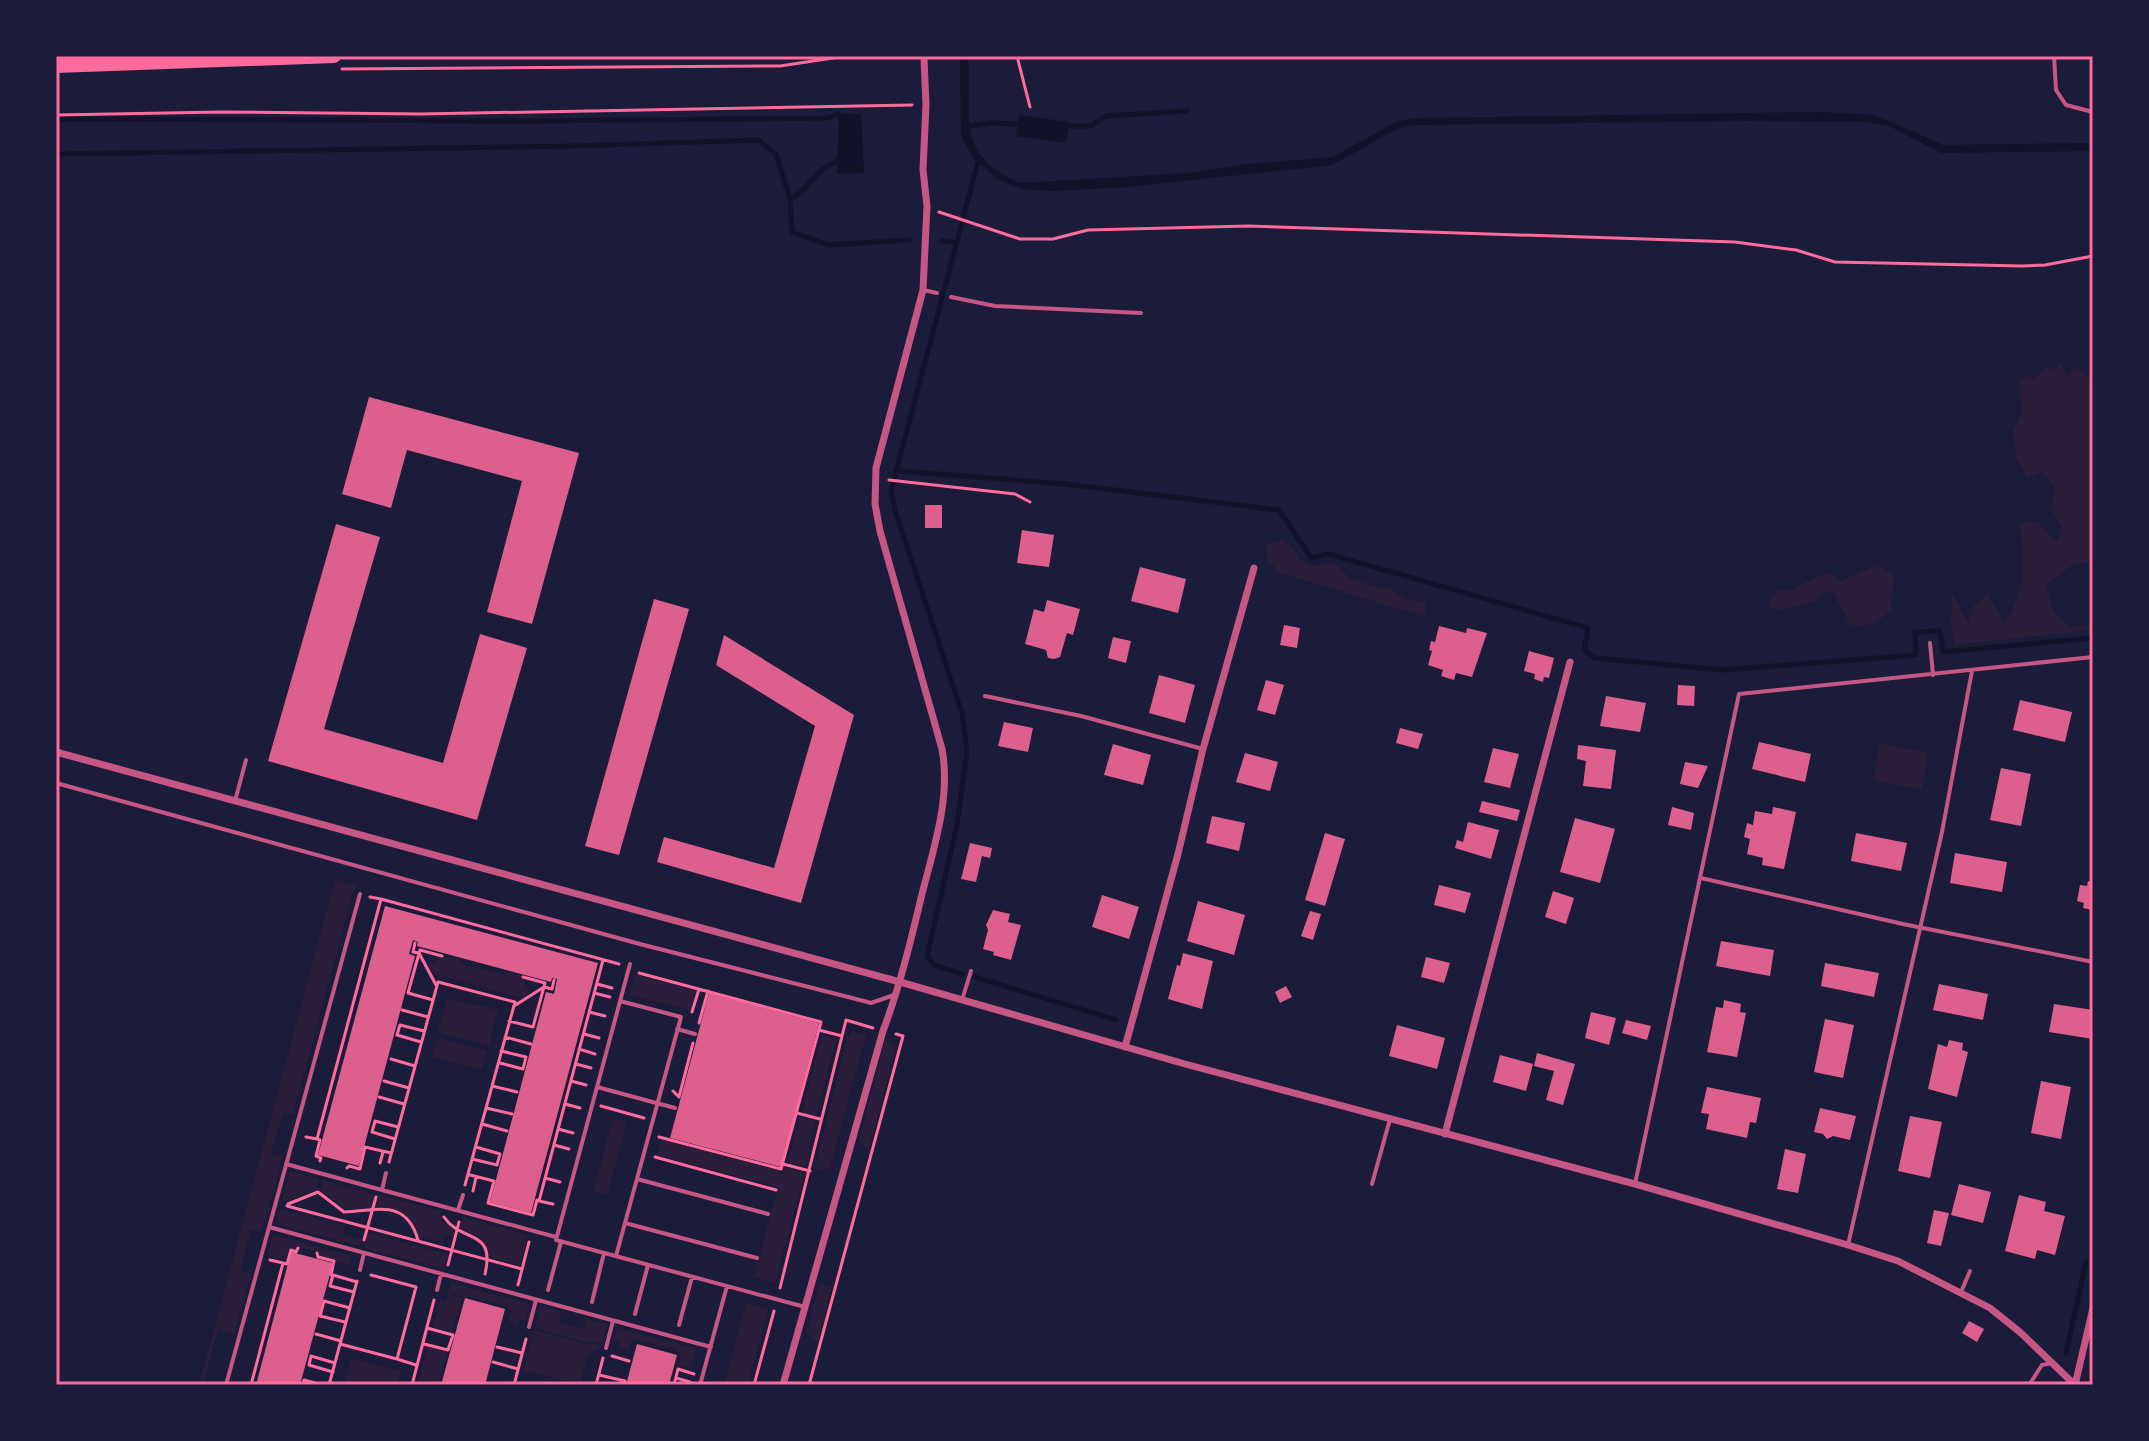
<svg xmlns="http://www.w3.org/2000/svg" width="2149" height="1441" font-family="'Noto Serif',serif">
<rect width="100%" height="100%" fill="#1b1b3a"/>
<path fill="#2a1e3b" d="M2059 363 2069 376 2075 366 2093 380V563H2075L2046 585 2054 613 2070 627 2086 626 2093 620V630L1954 645 1951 622 1952 593 1968 622 1973 607 1987 594 2004 622C2030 587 2022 562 2020 522H2037L2056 542 2062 529 2051 508 2055 487 2042 472 2027 478 2016 457 2013 432 2022 412 2019 384 2026 374 2032 379 2047 368 2056 369Z
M1283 540 1293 548 1299 560 1316 566 1333 563 1338 565 1349 578 1380 588H1389L1407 599 1425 602V617L1274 571V566L1267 561 1266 544Z
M1877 566 1894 575 1891 610C1879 622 1867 629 1850 625L1833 592H1824L1813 603C1798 604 1788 611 1772 609L1769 606 1772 596 1780 589 1794 591 1800 585 1827 572 1840 581Z
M1880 743 1928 753 1922 790 1873 780Z
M335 879 355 885 293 1115 283 1113 271 1154 282 1157 262 1232 251 1230 240 1271 251 1274 234 1334 218 1330 203 1385H199Z
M445 956 461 960V964L504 975 505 972 521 976 530 992 522 998 434 974 428 966Z
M635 975 696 991 691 1011 630 995Z
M447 998 498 1010 489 1045 438 1032Z
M852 1031 866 1035 830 1167 823 1171 815 1169 847 1039Z
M822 1035 836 1039 816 1116 802 1112Z
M437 1038 487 1051 482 1070 431 1057Z
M885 1040 894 1043 896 1047 869 1148 860 1145 859 1141Z
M800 1117 815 1121 806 1167 788 1162Z
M613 1118 627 1122 607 1196 593 1192Z
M661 1139 781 1171 780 1179 784 1167 805 1173 775 1283 754 1277 778 1187 657 1155Z
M290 1171 319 1179 316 1191H310L287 1202 282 1200Z
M323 1180 374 1194 371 1208C335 1211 347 1207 320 1191Z
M379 1195 439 1211 444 1223 454 1230 453 1236 445 1234 443 1243 419 1237C414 1216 397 1205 376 1207Z
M280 1209 345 1226 343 1234 362 1239 360 1246 276 1224Z
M463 1217 528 1235 520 1265 490 1257 480 1237 460 1228Z
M368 1233 448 1254 445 1269 364 1248Z
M273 1235 352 1256 349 1266 320 1256V1253L297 1246 295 1249 290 1248 287 1260 268 1255Z
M451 1283 530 1304 525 1321 520 1319 518 1324 509 1322 512 1311 508 1309V1306L448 1293Z
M823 1284 832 1286 818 1342 806 1333 819 1286Z
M448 1294 462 1298 452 1332 433 1327 440 1300 446 1301Z
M746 1303 768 1309 748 1385H724Z
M541 1307 561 1312 559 1323 583 1329 586 1319 607 1324 602 1343 592 1341 589 1343 535 1328Z
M617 1328 696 1348 691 1369 678 1365 681 1353 675 1351V1348L635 1340 631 1343 629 1350 618 1347 619 1342 614 1341Z
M534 1330 589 1345 592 1343 601 1345 600 1349 587 1356 580 1385H569V1382L524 1370Z
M427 1347 447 1352 438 1385H417Z
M351 1358 401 1371 397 1385H359L345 1381Z"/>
<path fill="#12122b" d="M960 56H968C973 116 952 154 1020 183L1188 173 1247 164 1333 157 1398 121 1417 118 1822 112 1875 115 1944 145 2093 143V151L1941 153 1889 126 1869 122 1746 121 1416 125 1399 128 1332 165 1128 187 1052 191 1021 189 999 180 973 158 961 136Z
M839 114H861L864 173 837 174Z
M1019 115 1069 122 1066 143 1016 136Z"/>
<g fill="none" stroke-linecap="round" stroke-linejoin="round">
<path stroke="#12122b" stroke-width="5" d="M56 119 525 121 828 118 839 114 840 117
M1063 126H1091L1106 116 1187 111
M966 131 970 126 990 123 1021 124
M56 154 574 146 758 140 776 154 790 199 792 232 828 245 909 240
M790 199C806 192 811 178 824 168 831 164 835 164 840 158
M942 241 956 242
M899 471 1065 484 1279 510 1311 558 1328 554 1588 628 1584 650 1595 658 1723 670 1916 655 1915 632 1940 631 1943 652 2093 638
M962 974 934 965 927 956 957 825 967 751 962 713 896 514 891 491 979 158
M975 977 1116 1020
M2066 1353 2086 1262"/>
</g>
<path fill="#dd5f8e" d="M369 397 579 453 532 624 487 612 522 481 407 450 391 508 342 494Z
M925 505H942V528H925Z
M336 524 380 537 324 729 443 763 480 634 527 648 477 820 268 761Z
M1022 530 1054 535 1049 567 1017 563Z
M1140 567 1186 579 1178 613 1131 601Z
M654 599 689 609 619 855 585 846Z
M1047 600 1080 609 1073 635 1067 633 1060 657 1054 659 1048 658 1046 650 1025 644 1034 609 1044 612Z
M1284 625 1300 628 1297 648 1280 645Z
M1439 626 1466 633 1467 628 1487 633 1472 677 1456 673 1454 680 1441 676 1443 670 1428 665 1432 651 1429 650 1431 641 1435 642Z
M724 635 854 715 801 903 657 862 664 837 774 868 815 726 716 665Z
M1113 637 1131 641 1126 663 1108 658Z
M1529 651 1554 658 1549 678 1544 677 1543 682 1534 679 1535 674 1524 671Z
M1159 675 1195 685 1185 723 1149 713Z
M1266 680 1284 685 1275 715 1257 710Z
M1678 685 1695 686 1694 706 1677 705Z
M1606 696 1646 703 1640 732 1600 726Z
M2020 700 2072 712 2065 742 2013 730Z
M1004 722 1033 728 1028 752 998 746Z
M1400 728 1423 734 1418 749 1396 743Z
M1759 742 1811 754 1805 782 1752 769Z
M1113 744 1151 755 1143 785 1104 775Z
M1578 745 1616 750 1611 789 1583 786 1586 761 1577 759Z
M1493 748 1519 754 1510 788 1484 782Z
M1245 753 1278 762 1270 791 1236 782Z
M1685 762 1708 766 1698 788 1680 784Z
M2001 768 2031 774 2021 826 1990 820Z
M1482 801 1520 810 1517 821 1479 812Z
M1672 807 1694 813 1691 830 1668 825Z
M1773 807 1796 812 1784 869 1762 865 1763 858 1747 854 1750 839 1744 837 1747 823 1753 825 1755 811 1772 814Z
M1212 816 1245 823 1239 851 1206 843Z
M1575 818 1615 829 1600 883 1560 872Z
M1468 822 1499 830 1491 859 1455 848 1457 840 1463 842Z
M1325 833 1345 839 1325 906 1305 900Z
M1856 833 1907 843 1901 871 1851 861Z
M970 843 992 848 990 858 982 856 976 882 961 879Z
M1955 853 2007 862 2002 892 1950 883Z
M2088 881 2093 882V910L2083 908 2084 903 2077 901 2080 885 2087 886Z
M1439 885 1471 893 1465 913 1434 905Z
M1553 891 1574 898 1566 924 1545 917Z
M1102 895 1139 907 1129 939 1092 927Z
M1198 901 1245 915 1234 955 1187 941Z
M385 906 598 963 531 1213 490 1202 546 992 554 994 557 979 552 978 551 982 417 946 418 942 413 940 409 954 415 956 359 1166 318 1155Z
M993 910 1010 914 1008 922 1021 925 1011 960 993 955 994 952 983 949 988 930 986 925Z
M1310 911 1321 914 1313 940 1301 936Z
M1721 941 1774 950 1770 976 1716 966Z
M1183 953 1213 961 1202 1009 1168 999 1177 965 1180 966Z
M1426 957 1450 963 1444 983 1421 977Z
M1825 963 1879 973 1874 997 1821 986Z
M1939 984 1988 994 1983 1020 1933 1010Z
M1286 986 1292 997 1280 1003 1275 992Z
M709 993 819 1023 781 1167 670 1138Z
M1724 1000 1741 1004 1740 1012 1746 1013 1737 1057 1707 1052 1716 1007 1723 1008Z
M2054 1004 2093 1010V1039L2049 1032Z
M1591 1012 1616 1018 1609 1045 1585 1038Z
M1825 1019 1854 1025 1843 1078 1814 1072Z
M1626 1020 1651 1026 1647 1040 1622 1033Z
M1397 1025 1445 1038 1437 1069 1389 1056Z
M1949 1040 1963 1043 1962 1050 1968 1052 1957 1097 1928 1089 1938 1044 1947 1047Z
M1537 1053 1575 1064 1563 1105 1546 1100 1554 1071 1534 1066Z
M1500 1055 1533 1064 1526 1091 1493 1082Z
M2041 1081 2071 1087 2061 1139 2031 1133Z
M1707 1087 1761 1098 1756 1123 1750 1122 1747 1138 1706 1129 1709 1114 1701 1113Z
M1820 1108 1856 1116 1850 1140 1833 1136 1827 1139 1823 1134 1814 1132Z
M1910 1116 1942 1122 1930 1178 1898 1171Z
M1785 1149 1806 1154 1798 1193 1777 1189Z
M1959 1184 1991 1192 1983 1223 1951 1215Z
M2019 1195 2046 1202 2044 1211 2065 1216 2055 1255 2037 1250 2035 1259 2005 1251Z
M1934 1210 1949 1213 1941 1246 1927 1243Z
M291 1252 333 1263 300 1385H256Z
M465 1298 505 1309 485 1385H441Z
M1969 1321 1984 1329 1977 1342 1962 1333Z
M637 1344 677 1355 669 1385H626Z"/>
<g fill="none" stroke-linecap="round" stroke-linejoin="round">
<path stroke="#ff6b9d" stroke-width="3" d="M1017 56 1030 107
M1149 56H1356
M342 69 780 66 846 56
M56 115 220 112 421 114 912 105
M939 212 1020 239H1053L1088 230 1248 226 1735 242 1796 250 1835 262 2022 266 2045 265 2093 256
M889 480 1015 494 1030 502
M381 899 619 964
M415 943 413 952 419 953 436 985
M639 973 821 1022 781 1169 659 1137
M597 984 612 988
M594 993 610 997
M433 1000 408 993 420 950 442 956
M514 1006 544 987 552 989 554 980
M402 1010 428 1017
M589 1012 605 1016
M692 1012 699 989
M509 1021 533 1027 545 983 523 977
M699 1023 708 991
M819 1030 842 1036
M584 1034 599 1038
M505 1037 531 1044
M421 1042 397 1035 400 1025 424 1031
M579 1049 595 1054
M391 1059 415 1066
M500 1063 523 1069 526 1057 501 1051
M576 1064 591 1068
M384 1081 409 1088
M571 1081 586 1085
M492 1086 517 1092
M673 1091 679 1097 693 1043
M379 1097 404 1104
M565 1104 580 1108
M601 1106 644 1118
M486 1108 512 1114
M797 1113 820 1119
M482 1124 507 1131
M558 1129 573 1133
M306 1137 317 1139 381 899 370 897
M317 1139 320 1140 316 1156 321 1158 320 1161
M395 1139 372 1132 375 1121 398 1127
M554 1145 569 1149
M655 1157 776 1190
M472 1159 497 1165 500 1154 476 1147
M389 1162 438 982 515 1002 465 1185
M380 1163 383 1152
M783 1164 810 1171
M347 1168 349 1166 360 1169 365 1147 391 1153
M470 1175 494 1181 488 1203 533 1215 537 1200 539 1201
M545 1178 560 1182
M473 1191 476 1177
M288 1204 318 1192 344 1212C377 1211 406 1198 418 1240
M553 1204 539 1201 603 960
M287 1206 522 1269
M444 1217C461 1243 496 1228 485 1274
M364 1240 376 1197
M317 1253 318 1257 334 1261 331 1275H333
M283 1263 287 1264 291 1250 296 1252 298 1248
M448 1265 459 1222
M518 1285 529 1242
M780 1288 846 1020 873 1028
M354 1292 330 1286 333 1275 357 1282
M345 1322 320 1316 324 1301 350 1308
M316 1334 341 1341
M340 1344 397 1359 416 1287 371 1275
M424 1344 448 1350 453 1335 427 1328
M497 1347 522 1353
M612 1356 629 1361
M397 1359 416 1365
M493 1362 518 1369
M333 1372 309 1365 311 1356 335 1363
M599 1375 625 1381
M676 1378 690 1382
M251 1385 283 1263 270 1260
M303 1385 304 1380 322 1385
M329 1385 357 1281
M412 1385 434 1300
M514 1385 526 1339
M596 1385 603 1358
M674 1385 678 1369 694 1374
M754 1385 774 1311
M809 1385 903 1036 896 1034"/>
<path stroke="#c65784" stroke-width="4" d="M2054 56 2056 90 2066 105 2093 112
M923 290 937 293
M951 297 995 306 1141 313
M1930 643 1933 675
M985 696 1081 716 1203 749
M56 783 636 943 856 999 871 1003 894 995
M235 801 246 760
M1701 878 1903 924 2093 962
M630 964 556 1240 805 1307
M962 1000 971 971
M677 1029 695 1034
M597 1087 675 1108
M286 1164 556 1237
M637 1179 768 1214
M1372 1184 1390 1119
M1635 1184 1739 694 2093 657
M382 1190 386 1173
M458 1210 463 1195
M625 1223 757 1258
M269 1227 711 1347
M1848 1245 1942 832 1972 671
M616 1256 681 1017 620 1001
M360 1270 364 1253
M437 1290 441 1274
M548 1290 561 1242
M1961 1292 1970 1271
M592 1302 604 1253
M635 1314 648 1265
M679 1325 692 1277
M529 1327 536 1300
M606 1348 613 1321
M226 1385 360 894
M700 1385 727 1286
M2029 1385 2042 1365 2052 1363"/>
<path stroke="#c65784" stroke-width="7" d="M56 752 900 982 1185 1064 1635 1184 1848 1245 1898 1261 1990 1308 2021 1333 2075 1385
M1125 1047 1178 854 1203 749 1254 568
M1445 1134 1570 662
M783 1385 883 1031C900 986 911 940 922 894 934 847 951 797 942 749L880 531 875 504 876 468 923 290 927 206 923 170 926 105 924 58
M2075 1385 2093 1308"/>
<path stroke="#ff6b9d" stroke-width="14" d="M56 66 334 56"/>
</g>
<rect width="2149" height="1441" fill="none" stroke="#1b1b3a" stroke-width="116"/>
<rect x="58" y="58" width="2033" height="1325" fill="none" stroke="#ff6b9d" stroke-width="3"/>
</svg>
